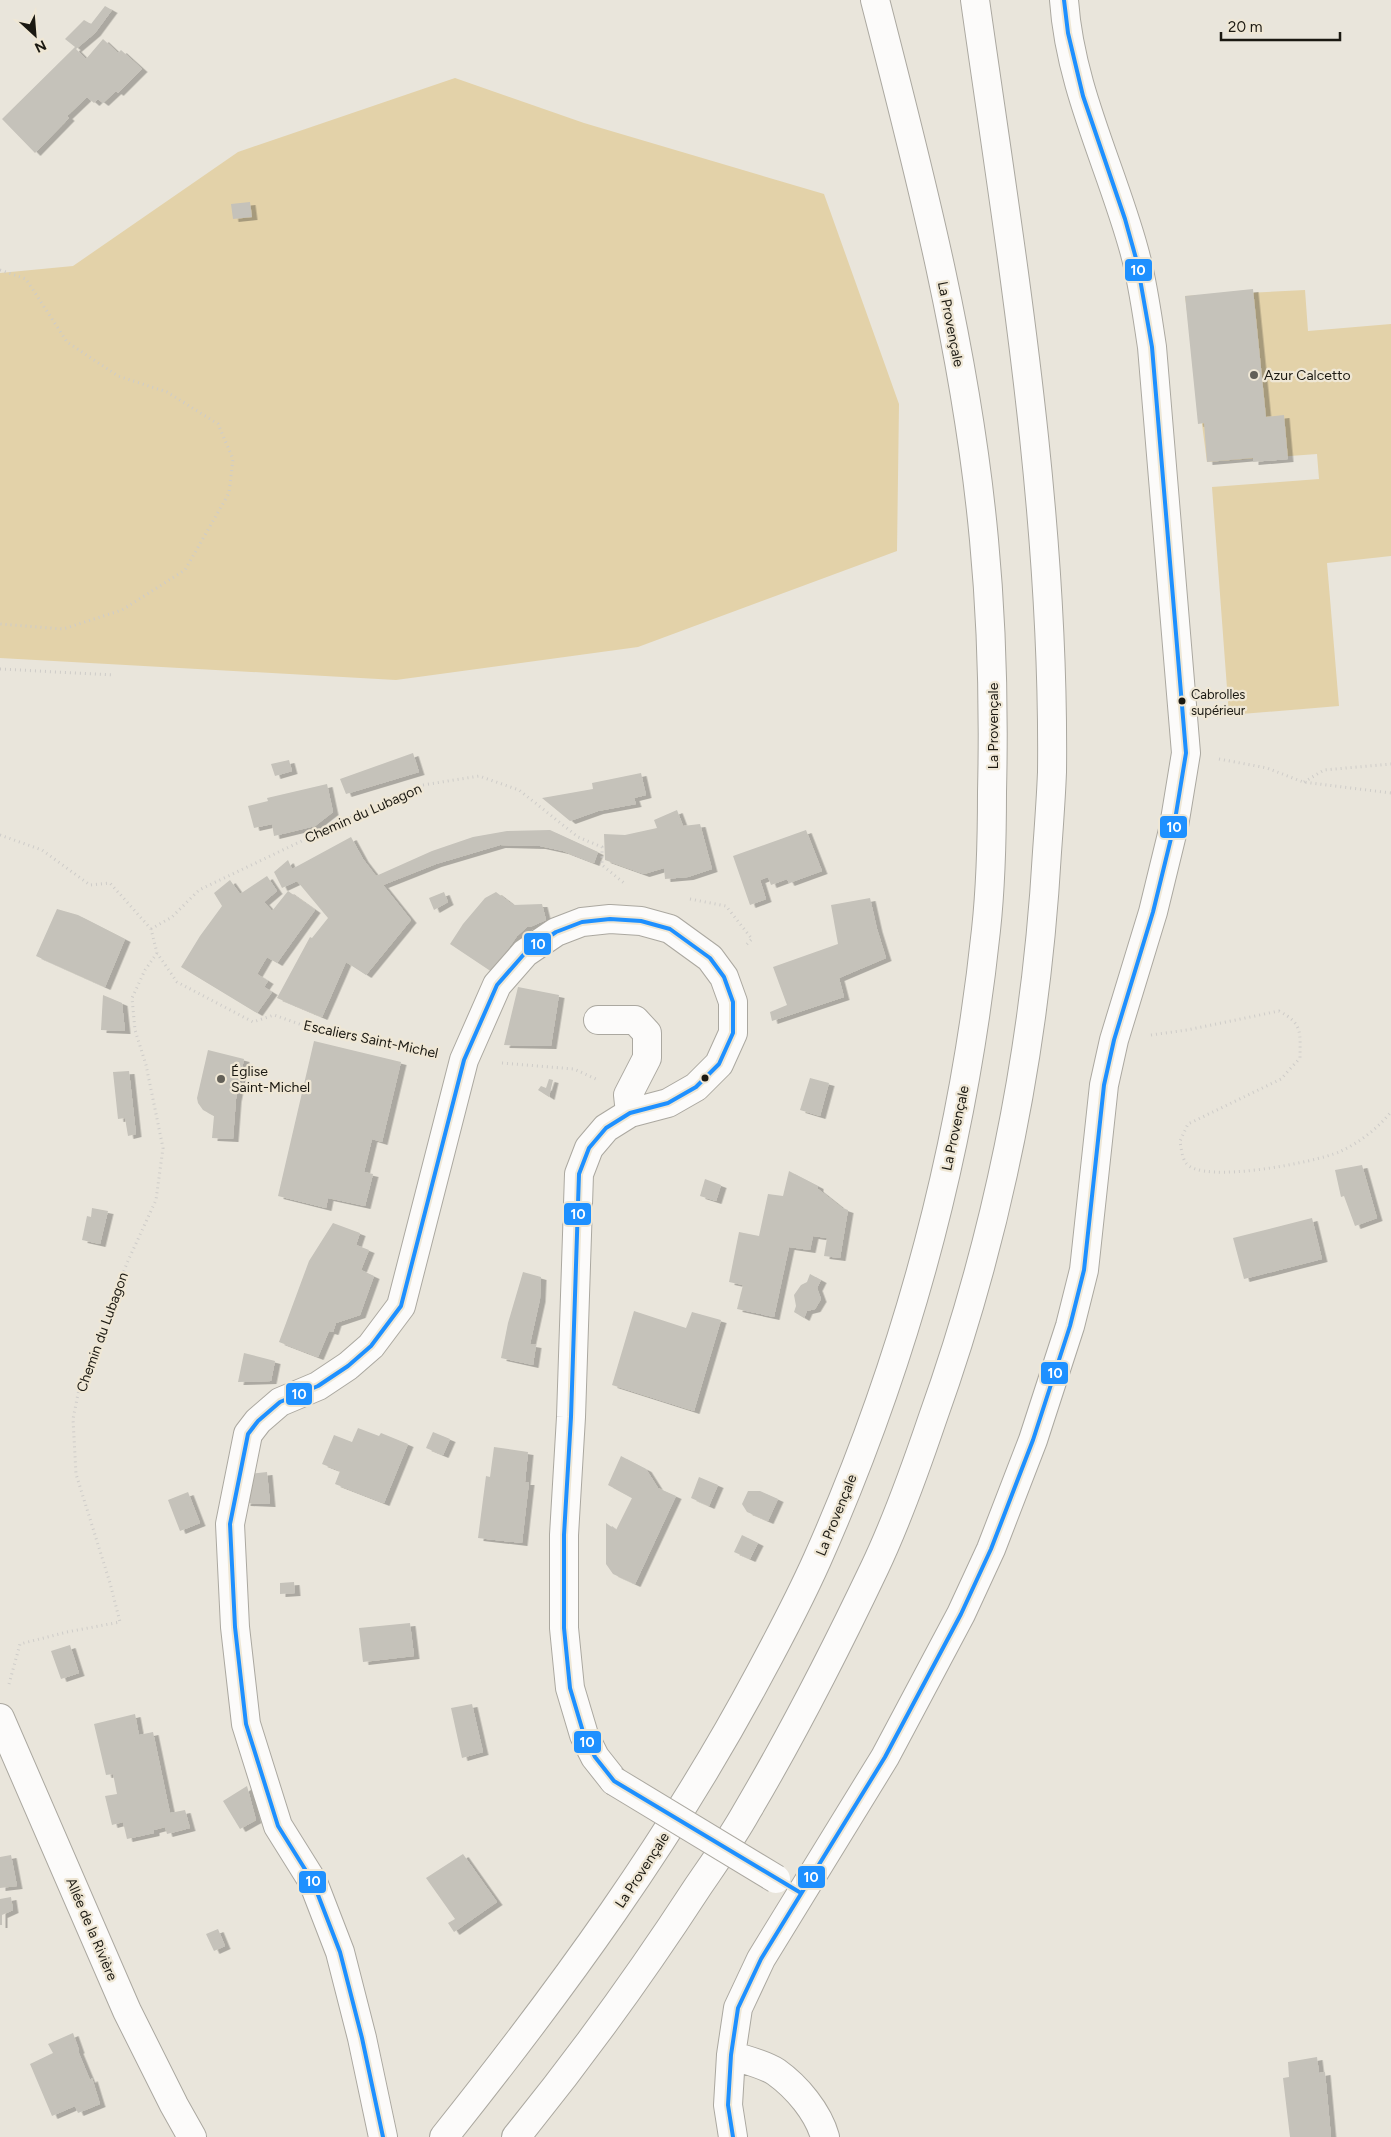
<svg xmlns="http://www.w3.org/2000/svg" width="1391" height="2137" font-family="Figtree,sans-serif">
<defs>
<filter id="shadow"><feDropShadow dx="5.5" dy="3" stdDeviation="0" flood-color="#0004"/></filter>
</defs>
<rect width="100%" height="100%" fill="#e9e5db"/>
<path fill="#e3d2a9" d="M455 78 584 123 824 194 899 404 897 551 638 647 396 680 0 658V273L73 266 238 152Z
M1305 290 1308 331 1391 324V556L1327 563 1339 706 1229 715 1212 487 1319 479 1317 454 1207 462 1185 296Z"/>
<path fill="#c5c2ba" filter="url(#shadow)" d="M105 6 112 10 95 33 76 49 86 59 103 39 118 53 121 50 142 69 118 93 116 91 103 103 98 99 94 103 87 97 67 116 69 118 35 153 2 119 75 47 65 39 84 20 91 24Z
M250 202 252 217 233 219 231 204Z
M1253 289 1266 417 1284 415 1288 459 1253 462V458L1207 462 1204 423 1198 424 1185 296Z
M413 753 419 772 346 794 340 779Z
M289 760 292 771 275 776 271 764Z
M641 773 646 795 634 798 636 804 598 811 570 821 542 798 593 789 592 783Z
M327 784 333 812 315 826 274 836 272 824 254 828 248 806 268 801 267 798Z
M677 810 683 826 700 824 712 869 688 877 665 879 664 868 644 874 605 860 604 834 625 835 657 828 654 820Z
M550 830 598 852 594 863 563 851 540 846 500 845 436 864 383 885 411 920 366 975 346 962 322 1017 277 998 310 937 312 938 328 918 297 881 282 888 274 872 288 860 292 869 351 837 363 859 376 876 432 851 473 837 507 831Z
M806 830 822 871 789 883 787 879 771 885 768 877 760 880 766 899 750 905 733 856Z
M267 876 277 891 264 902 272 911 288 891 315 910 277 963 267 957 257 974 268 981 264 987 272 992 257 1013 181 967 200 936 222 906 214 893 230 880 240 894Z
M444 892 448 902 434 910 429 898Z
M496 892 513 905 542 904 546 920 530 927 528 926 517 936 492 972 450 944 463 924 485 898Z
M870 898 877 929 886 958 839 978 844 997 772 1021 770 1012 787 1005 773 967 838 944 831 905Z
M57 909 78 915 125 939 105 987 36 956Z
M518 987 559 995 551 1046 504 1045Z
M103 995 122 1003 125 1031 101 1030Z
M314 1041 401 1062 382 1142 372 1139 364 1172 373 1174 365 1206 328 1198 326 1208 278 1196Z
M208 1050 244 1059 236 1099 233 1139 212 1138 214 1116 203 1110 198 1103 197 1098Z
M129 1071 136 1134 128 1136 125 1118 118 1119 113 1072Z
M810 1078 829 1083 820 1116 800 1110Z
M549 1079 553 1080 549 1097 538 1090 541 1086 546 1088Z
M1362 1165 1377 1218 1355 1226 1344 1196 1341 1197 1335 1170Z
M789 1171 818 1186V1189L842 1208 848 1210 840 1258 824 1256 827 1238 813 1236 810 1250 789 1247 774 1317 737 1309 743 1285 729 1282 739 1232 759 1236 768 1194 783 1196Z
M705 1179 721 1185 716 1201 700 1196Z
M92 1208 108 1211 100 1244 82 1240 87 1216 91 1217Z
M1312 1218 1322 1259 1244 1279 1233 1238Z
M333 1223 360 1233 356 1245 369 1250 361 1270 374 1276 360 1315 336 1323 333 1332 329 1331 318 1357 279 1342 309 1261Z
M523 1272 541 1277 540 1299 530 1344 536 1345 533 1365 501 1358 508 1323Z
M810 1274 821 1280 817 1288 821 1299 815 1309 807 1311 804 1318 794 1312 796 1306 794 1295 801 1285 807 1282Z
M634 1311 686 1328 692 1312 721 1320 694 1411 612 1385Z
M244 1353 275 1361 271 1381 238 1382Z
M358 1428 379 1436 381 1433 408 1444 384 1503 335 1484 340 1471 322 1464 334 1435 352 1442Z
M433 1432 450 1439 443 1455 426 1448Z
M494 1447 528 1452 525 1482H529L522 1543 478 1538 486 1476 490 1477Z
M621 1456 646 1469 658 1488 676 1496 635 1584 613 1574 606 1564V1523L616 1530 632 1498 608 1485Z
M267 1472 270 1504 245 1503 249 1474Z
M699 1477 718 1485 709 1506 691 1498Z
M748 1491H760L778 1499 768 1521 747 1512 742 1504Z
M188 1492 200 1523 180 1531 168 1500Z
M742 1535 758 1543 750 1559 734 1552Z
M294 1582 295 1593 280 1594V1583Z
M410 1623 414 1656 363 1662 359 1628Z
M70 1645 79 1673 61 1679 51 1651Z
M472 1704 483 1752 462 1758 451 1708Z
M135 1714 139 1735 153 1732 170 1813 185 1810 190 1828 167 1834 165 1827 154 1830V1833L127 1839 123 1822 112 1825 105 1796 117 1794 113 1774 106 1775 94 1724Z
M247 1786 256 1820 240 1829 223 1801Z
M463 1854 497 1902 454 1932 448 1923 455 1919 426 1878Z
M11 1855 17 1886 0 1888V1857Z
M11 1897 13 1910 2 1915V1925H0V1899Z
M218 1929 225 1946 214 1951 206 1934Z
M73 2033 79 2050 78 2051 90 2080 92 2078 100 2104 78 2113 75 2106 52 2116 30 2064 53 2053 48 2044Z
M1317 2057 1319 2073 1325 2072 1331 2137H1290L1283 2078 1289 2077 1288 2062Z"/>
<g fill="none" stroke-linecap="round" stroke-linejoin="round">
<defs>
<path id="minor" d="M598 1020H635L647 1033V1058L628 1095 630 1113
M0 1718 127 2011 174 2105 192 2137
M731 2055C745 2060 764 2064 776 2072 797 2087 818 2112 825 2137
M383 2137 362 2038 340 1952 313 1882 278 1826 246 1724 235 1627 230 1524 248 1434 258 1421 280 1402 318 1386 348 1366 371 1346 401 1306 464 1060 497 985 525 953 556 932 582 922 610 919 641 921 670 929 710 958 724 977 733 1002V1033L719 1064 696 1087 668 1103 630 1113 606 1128 589 1148 579 1174 571 1417 564 1535V1628L570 1688 584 1735 595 1757 614 1781
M733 2137 728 2105 731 2055 738 2008 761 1959 885 1757 961 1614 991 1549 1033 1440 1070 1326 1084 1270 1104 1085 1114 1040 1153 912 1174 826 1186 753 1152 347C1147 315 1143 282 1134 250 1111 166 1070 88 1064 0"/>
<path id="highway" d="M444 2137C562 1989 671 1840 760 1673 780 1636 800 1598 817 1560 906 1360 963 1147 986 930 991 884 992 838 992 792 994 708 992 624 984 540 967 356 921 178 875 0
M516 2137C581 2057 641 1974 697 1888 714 1863 732 1838 747 1811 793 1733 835 1651 874 1569 897 1521 915 1470 932 1420 998 1236 1036 1046 1047 852 1049 825 1051 798 1052 772 1055 513 1011 255 975 0"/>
</defs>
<use href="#minor" stroke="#aba8a0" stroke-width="30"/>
<use href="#highway" stroke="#aba8a0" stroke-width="30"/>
<path stroke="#ceccc9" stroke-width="3" stroke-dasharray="1 4" stroke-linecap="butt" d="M0 270 26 279 67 342 118 376 167 392 218 424 233 459 229 493 185 570 122 610 63 629 0 624
M0 669 114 675
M1219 759 1267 768 1303 782 1391 793
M1304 782 1324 770 1391 764
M0 835 42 850 90 885 110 883 151 929 157 953 177 982 253 1022 274 1015 319 1031 431 1053
M690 899 726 906 752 939 745 946
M151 929 172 917 199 890 417 786 479 776 519 790 578 837 602 847V865L624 883
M1151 1035 1187 1030 1279 1011C1303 1024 1300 1032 1300 1058L1281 1079 1188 1124 1180 1141C1181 1147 1182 1158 1186 1163 1202 1185 1316 1162 1339 1152 1359 1143 1377 1129 1391 1112
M502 1063 574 1069 598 1080
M9 1684 20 1644 67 1632 120 1622 110 1583 76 1474 73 1419 79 1389 127 1263 156 1200 163 1148 146 1065 135 1030 132 998 145 970 157 953"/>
<use href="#minor" stroke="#fcfbfa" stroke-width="28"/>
<use href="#highway" stroke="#fcfbfa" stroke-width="28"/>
<defs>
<path id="minor-bridge" d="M614 1781 776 1879"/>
</defs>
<use href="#minor-bridge" stroke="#aba8a0" stroke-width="30" stroke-linecap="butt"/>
<use href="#minor-bridge" stroke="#fcfbfa" stroke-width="28"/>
<defs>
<path id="bus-1" d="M383 2137 362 2038 340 1952 313 1882 278 1826 246 1724 235 1627 230 1524 248 1434 258 1421 280 1402 318 1386 348 1366 371 1346 401 1306 464 1060 497 985 525 953 556 932 582 922 610 919 641 921 670 929 710 958 724 977 733 1002V1033L719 1064 696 1087 668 1103 630 1113 606 1128 589 1148 579 1174 571 1417 564 1535V1628L570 1688 584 1735 595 1757 614 1781 801 1893
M733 2137 728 2105 731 2055 738 2008 761 1959 885 1757 961 1614 991 1549 1033 1440 1070 1326 1084 1270 1104 1085 1114 1040 1153 912 1174 826 1186 753 1152 347 1137 262 1125 219 1083 96 1068 33 1064 0"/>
</defs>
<use href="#bus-1" stroke="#efe7d5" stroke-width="8"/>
<use href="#bus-1" stroke="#1e90ff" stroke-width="4"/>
</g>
<g fill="#636058" stroke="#efe7d5" stroke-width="2">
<circle cx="1254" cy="375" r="5"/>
<circle cx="221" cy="1079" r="5"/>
</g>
<g fill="#1b1912" stroke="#efe7d5" stroke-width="2">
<circle cx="1182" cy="701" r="4.5"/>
<circle cx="705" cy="1078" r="4.5"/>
</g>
<g text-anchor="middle" stroke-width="4.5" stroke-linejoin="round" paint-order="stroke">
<g font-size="13" fill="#1b1912" stroke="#efe7d5" text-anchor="start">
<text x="1191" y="699">Cabrolles<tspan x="1191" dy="16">supérieur</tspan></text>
</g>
<g font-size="14" fill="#1b1912" stroke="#efe7d5">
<text transform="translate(951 324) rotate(79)" y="5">La Provençale</text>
<text transform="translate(993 726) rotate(-90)" y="5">La Provençale</text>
<text transform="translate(363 813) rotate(-24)" y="5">Chemin du Lubagon</text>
<text transform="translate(371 1039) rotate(12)" y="5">Escaliers Saint-Michel</text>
<text transform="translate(955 1128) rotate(-78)" y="5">La Provençale</text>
<text transform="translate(102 1332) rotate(-70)" y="5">Chemin du Lubagon</text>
<text transform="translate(836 1515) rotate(-68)" y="5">La Provençale</text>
<text transform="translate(642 1870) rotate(-57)" y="5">La Provençale</text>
<text transform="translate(92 1929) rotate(67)" y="5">Allée de la Rivière</text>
</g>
<g font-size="14" fill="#1b1912" stroke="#efe7d5" text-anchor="start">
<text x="1264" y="380">Azur Calcetto</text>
<text x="231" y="1076">Église<tspan x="231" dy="16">Saint-Michel</tspan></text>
</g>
</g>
<g stroke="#efe7d5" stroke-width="2">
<rect x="1124" y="258" width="29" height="24" rx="5" fill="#1e90ff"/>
<rect x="1159" y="815" width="29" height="24" rx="5" fill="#1e90ff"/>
<rect x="523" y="932" width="29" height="24" rx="5" fill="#1e90ff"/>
<rect x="563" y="1202" width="29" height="24" rx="5" fill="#1e90ff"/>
<rect x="1040" y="1361" width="29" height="24" rx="5" fill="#1e90ff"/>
<rect x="285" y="1382" width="28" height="24" rx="5" fill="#1e90ff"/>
<rect x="573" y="1730" width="29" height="24" rx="5" fill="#1e90ff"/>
<rect x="797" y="1865" width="29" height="24" rx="5" fill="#1e90ff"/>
<rect x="298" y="1870" width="29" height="24" rx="5" fill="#1e90ff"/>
</g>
<g font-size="14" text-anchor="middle" font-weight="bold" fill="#fff">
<text x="1138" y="275">10</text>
<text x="1174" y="832">10</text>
<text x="538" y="949">10</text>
<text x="578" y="1219">10</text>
<text x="1055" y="1378">10</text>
<text x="299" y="1399">10</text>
<text x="587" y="1747">10</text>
<text x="811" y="1882">10</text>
<text x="313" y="1886">10</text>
</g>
<g transform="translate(35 35) rotate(154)" stroke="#efe7d5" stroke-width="4" paint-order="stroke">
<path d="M0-4L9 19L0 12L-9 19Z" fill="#1b1912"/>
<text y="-8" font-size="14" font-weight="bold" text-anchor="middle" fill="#1b1912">N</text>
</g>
<path d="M1221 32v8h119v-8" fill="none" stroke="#1b1912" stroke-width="2.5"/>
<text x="1228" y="32" font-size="15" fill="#1b1912" stroke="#efe7d5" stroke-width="4" paint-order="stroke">20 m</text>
</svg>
